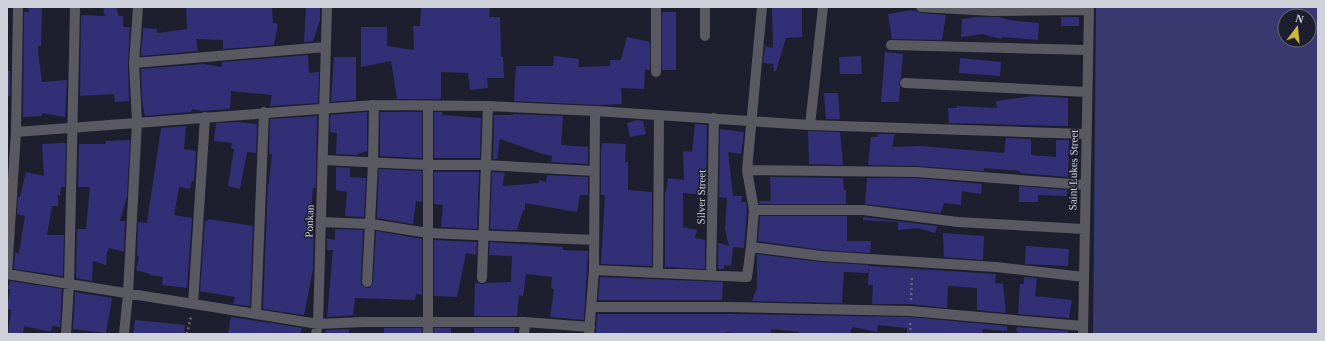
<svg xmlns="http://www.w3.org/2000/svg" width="1325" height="341" font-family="'Times New Roman',serif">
<rect width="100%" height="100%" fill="#1e1f2e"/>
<path fill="#393970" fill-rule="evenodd" d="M1096 7H1318V334H1093ZM1285 16H1309V40H1285Z"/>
<path fill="#332f76" d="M28 7H42L41 46H38V51L42 82 67 80 65 117 42 113V116L23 117 24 12H29Z
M103 7H116L119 16H123V27H130L128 63 129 101 115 102 114 94 80 96 81 15 105 16Z
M186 7H272L273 23 278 24 274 45 223 49V40L196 39 198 51 141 56 143 28 157 29V33L187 29Z
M306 7H320V20L313 41 304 42Z
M421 7H490L489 17H500L501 57H503L504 78H487L488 88 470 90 468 73 441 72V99H397L391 61 361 67V27H387V46L414 50 413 26H420Z
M772 7H802V37L786 38 776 71H774L773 64 763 63 765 46 773 48Z
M912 10 916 11 921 13 946 15 942 40 892 39 888 14Z
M662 12H676V70H662Z
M977 17H998L1009 20 1039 23 1038 40 1002 37 1001 39 983 34 961 37 962 19Z
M1061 17H1079V26H1061Z
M627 37 650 42V70H645L644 89 621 88 622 104 599 105 514 101 516 66H553L554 56 579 59 578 67 610 66V60H621Z
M885 52 903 54 901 78 899 82 900 87 899 102H881Z
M308 55 309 73 319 72 318 103 270 106 272 95 231 91 230 109 202 111 192 109 191 112 145 116 142 100 141 69 204 64 222 67V62Z
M861 56 862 74H840L839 57Z
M334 57H356V100L331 102Z
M960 58 1001 62 1000 76 959 73Z
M7 71H10V96H7Z
M824 93H838L840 119H826Z
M1034 96 1068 98V126L949 123 948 108H957V106L997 108 996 101Z
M367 112V151L355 155 336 154 337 133 330 132V115Z
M380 112H422V158L380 156Z
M434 112H442V115L481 118 480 158H434Z
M513 114 563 116 561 145 588 147V164L551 162 552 156 543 154 500 139 497 159H493L494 115H513Z
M317 116 316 181 315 188H313L309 234 314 235 313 269 304 315 263 309 268 184H269L272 154H269L270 119Z
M638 120 643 121 646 134 630 137 627 123Z
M238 122 257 124 256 153 247 152 240 189 228 186 234 149 231 148 232 143 214 141 216 123Z
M695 124 707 125 706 188 705 195 683 193V227L697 230 695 238 705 240V269L665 267V192H666L668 178 684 180 683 151 692 152Z
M186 126 184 149 196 151 194 181 192 180 190 189 179 187 174 215 192 218 187 288 162 285 163 277 150 275V274L136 270 139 257 137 256 138 222 147 223 161 128Z
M720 129 744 132 741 154 728 152 733 196H742L741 202H746L747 210 744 248 733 247 731 266 724 265V269H718V243L729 246 725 229 727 198 719 197Z
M808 131 840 132 843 165 809 164Z
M878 134H895L892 147 920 146 1004 153 1006 138 1031 139V155L1056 157V140H1069L1068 177 1020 173V171L984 168V171L916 166 868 165 871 137H877Z
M130 140 127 196 120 221H125L124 252 109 248 108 252 107 251 106 265 93 261 92 281 76 278 77 229H86L90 187H78L79 144H105L106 141Z
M62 143H66L65 187H61L60 196 58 195V206H52L47 235H64L63 276 14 269 15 252 19 253 25 216 17 214 18 196 20 197 26 172 44 176 42 144Z
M602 143 626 144 625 162H628V190L652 192V266L601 264 605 195H601V148H602Z
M336 167 350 168V177L366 178 364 217 345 216 347 192 336 190Z
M379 169 422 171V202L416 201 413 224 377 218Z
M434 172H479L477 229 441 227 443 205 434 204Z
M492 172 505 173 502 186 539 183V180L546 182 547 175 588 177V195H580L577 212 525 203V210H523L517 230 490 229Z
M770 177 843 178 844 190H846V204H759V201H771Z
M867 178H916L982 184 981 194 962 191 961 205 944 203 941 213 865 204Z
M1019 186 1067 190V196L1038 195V202H1019Z
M760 216H847V241H871L870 253 823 250 758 241Z
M863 217 937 226 935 233 917 228 898 230V222L863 220Z
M208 219 253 226 250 306 233 304 235 297 200 291 205 220 207 221Z
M335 229 363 230 361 282V285L366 288H370L373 282 376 231 422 239V295L416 294 415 300 355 298 353 315 327 317 333 250H327V238L335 240Z
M943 233 984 236 983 260 944 257Z
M434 240 477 242 476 255 466 253 457 297 434 296Z
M490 242 537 245 563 247V250L588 251 584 320 550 317 554 289 551 288 552 277 526 274 523 296 519 295 517 316H474L475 283 482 284 486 283 511 282 512 256 489 255Z
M1026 246 1069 249 1068 266 1025 264Z
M757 254 821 262 869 265 868 273 844 272 842 303 752 301 757 288Z
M869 266 996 274 995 283 1003 284 1006 313 977 310V288L948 286 947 308 910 304H872L873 285H868Z
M600 277 723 282 722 300H598Z
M1024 277 1037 278 1035 296 1072 300 1069 318 1018 314 1020 284H1024Z
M10 281 62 289 60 327 52 326 51 332 24 326 23 334H8L11 310 7 309 10 289H8Z
M75 292 112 298 106 333 73 329Z
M597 314H729L910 317 1007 326V331L983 329 982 334H907V328L878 325 877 332 853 327 852 329H851L850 334H799V332L771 329 770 334H743L725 332V334H596Z
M231 317 302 328 300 334H228Z
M135 320 185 325 184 334H133Z
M1017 327 1068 331 1067 334H1018V332L1016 331Z
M384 328H422V334L384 333Z
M434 328H451V334H434Z
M474 328H515L514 334H474Z
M349 329V334H325L326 330Z"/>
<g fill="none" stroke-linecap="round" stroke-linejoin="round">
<path stroke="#646673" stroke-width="2.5" stroke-dasharray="2 3" stroke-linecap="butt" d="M911 300 912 275
M910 323 911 334
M187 334 191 316"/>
<path stroke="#585961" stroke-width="10" d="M921 7 992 11 1088 10
M705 36V7
M891 45 1087 50
M134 63 325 47
M656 72V7
M905 83 1087 92
M810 125 823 7
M16 132 374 105 488 106 595 111 810 125 1086 134
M323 160 428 165H486L594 171
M747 170 916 172 1085 185
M754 210H863L958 222 1084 229
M321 222 371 224 428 233 594 240
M751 247 822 256 996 267 1084 277
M594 270 747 277 751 247 754 210 747 170 762 7
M658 273 659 115
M7 274 318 324 363 322H525L590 327
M7 274 16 132 18 7
M711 275 714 118
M482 278 488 106
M367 282 373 163 374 105
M193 304 205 117
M591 307H729L910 311 1083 326
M256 314 264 112
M66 334 69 284 75 7
M124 334 128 294 137 122 134 63 138 7
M316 334 318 324 327 7
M428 334V106
M524 334 525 322
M589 334 594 270 595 111
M1083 334 1089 7"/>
</g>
<g text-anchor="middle" stroke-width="3" stroke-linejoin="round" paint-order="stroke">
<g font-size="11" fill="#cfd1db" stroke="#1e1f2e">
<text transform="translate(1073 170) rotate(-89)" y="4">Saint Lukes Street</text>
<text transform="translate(701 197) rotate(-89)" y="4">Silver Street</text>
<text transform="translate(309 221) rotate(-88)" y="4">Ponkan</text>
</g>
</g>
<rect width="1325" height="341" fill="none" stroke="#cfd1db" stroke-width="16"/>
<g transform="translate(1297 28) rotate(16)"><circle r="19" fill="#1e1f2e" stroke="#656673"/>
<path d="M0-3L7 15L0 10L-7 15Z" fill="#ccb939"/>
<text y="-6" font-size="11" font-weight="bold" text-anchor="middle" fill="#cfd1db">N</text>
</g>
</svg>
